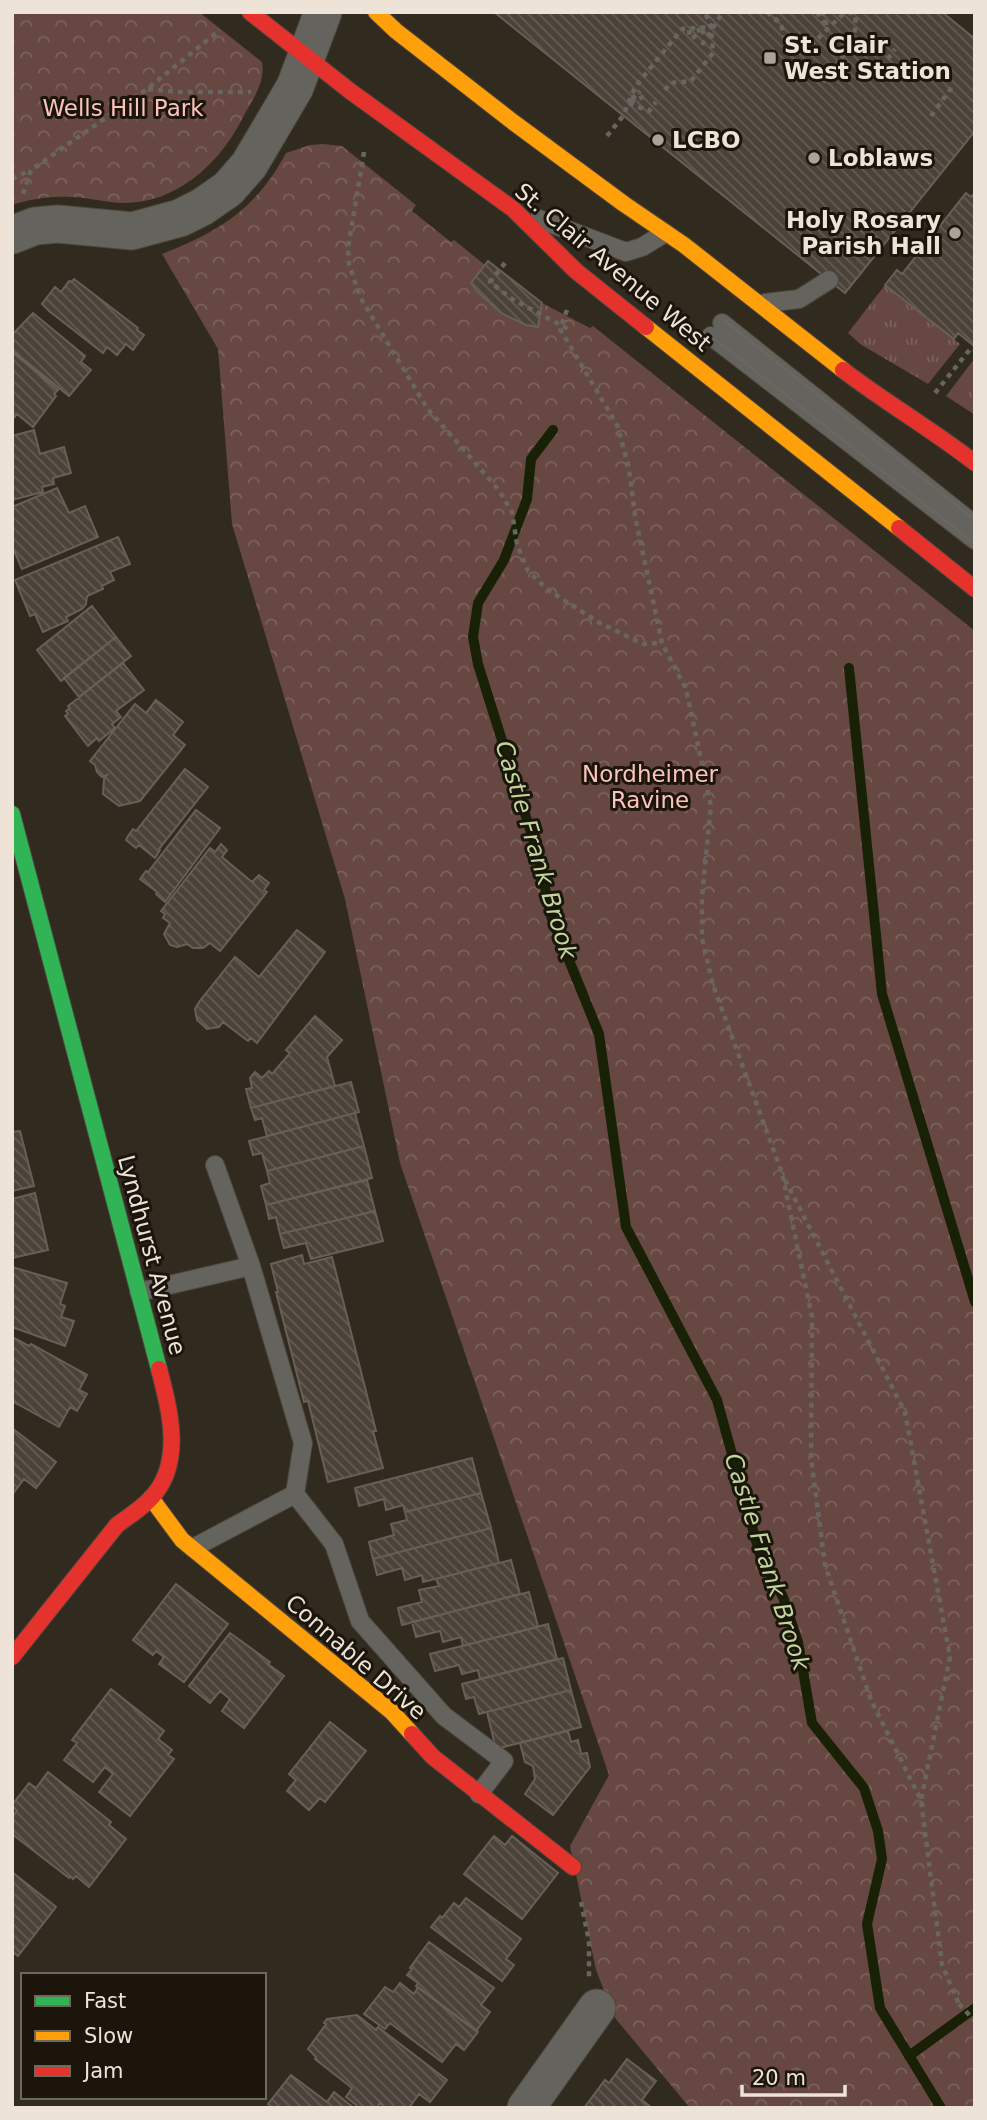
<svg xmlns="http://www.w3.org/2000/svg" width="987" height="2120" font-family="'DejaVu Sans',sans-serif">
<defs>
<pattern id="grass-tufts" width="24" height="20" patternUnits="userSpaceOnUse" patternTransform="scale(1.75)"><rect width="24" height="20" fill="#664741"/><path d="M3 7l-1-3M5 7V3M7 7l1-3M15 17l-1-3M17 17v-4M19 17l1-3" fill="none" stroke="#7c615c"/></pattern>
<pattern id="park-crowns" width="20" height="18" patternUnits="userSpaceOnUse" patternTransform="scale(1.75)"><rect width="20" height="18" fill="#664741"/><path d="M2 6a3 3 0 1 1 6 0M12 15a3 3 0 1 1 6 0" fill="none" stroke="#7c615c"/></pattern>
<pattern id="building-back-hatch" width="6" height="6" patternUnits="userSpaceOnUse" patternTransform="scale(1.75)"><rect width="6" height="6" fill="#4b4239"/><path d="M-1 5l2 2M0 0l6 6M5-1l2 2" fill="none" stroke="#655d55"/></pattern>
</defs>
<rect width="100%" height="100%" fill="#312a1e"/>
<path fill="url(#grass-tufts)" d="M885 285 960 344 928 384 860 344 848 333Z
M975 358V415L946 396Z"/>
<path fill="url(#park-crowns)" d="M12 12H199L262 62C266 84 250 103 241 121 218 165 176 203 124 203 105 203 88 197 70 197 50 196 31 199 12 205Z
M323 144 342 146 416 205 412 211 451 242 454 240 485 265 477 291C493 308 514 324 538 327L542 303 590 328 593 326 975 631V2108H690L615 2018 596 1970 570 1846 609 1775 400 1163 345 899 232 524 218 349 162 254C220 231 256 209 286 153L310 145Z"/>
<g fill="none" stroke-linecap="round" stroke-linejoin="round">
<path stroke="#182105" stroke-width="10" d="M553 430 531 459 527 499 504 560 478 603 473 637 478 664 538 855 551 916 599 1034 626 1227 717 1400 760 1555 783 1597 798 1642 812 1723 864 1788 878 1831 882 1859 867 1924 880 2008 941 2108
M849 668 882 994 975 1302
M909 2056 975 2008"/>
</g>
<path fill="url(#building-back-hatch)" stroke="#686057" stroke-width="2" d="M494 12H942L975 39V131L845 293Z
M966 193 971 197 975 193V347L958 333 954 339 885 285 897 270 902 274Z
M488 261 542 303 538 327 526 325 501 313 477 291 471 283Z
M74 279 138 328 137 330 144 335 133 350 126 344 117 355 107 347 103 353 49 311 42 304 55 287 61 292 69 281 71 282Z
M33 313 85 356 81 362 91 370 69 396 12 350V335Z
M12 352 58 390 54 394 56 396 33 427 17 414 12 420Z
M34 430 40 454 64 447 71 473 53 478 54 484 42 487 43 492 12 500V436Z
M57 488 69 513 85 506 98 537 22 569 12 546V507Z
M118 537 130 564 110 572 114 580 102 586 103 589 87 596 86 604 82 609 66 617 68 621 43 632 35 614 30 616 15 580Z
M92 606 116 637 61 681 37 650Z
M116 637 131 656 79 697 64 678Z
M123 663 144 690 116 711 121 717 112 724 115 728 99 741 97 738 88 746 65 716 68 714 66 711 70 708 68 706Z
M156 700 183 722 173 735 185 745 140 801 119 806 103 794 104 779 107 775 102 777 97 772 95 765 90 761 135 704 146 713Z
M185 769 208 787 159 849 160 850 155 858 139 845 136 848 126 840 128 836 133 829 136 831Z
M196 810 220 828 165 902 156 894 157 892 140 879 146 871 148 872Z
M221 844 227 850 222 857 252 882 259 875 269 883 264 890 267 892 220 951 210 943 203 948H193L187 944 177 947 170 945 164 934 170 923 163 918 165 914 161 911 210 848 215 852Z
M297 930 325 952 257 1043 251 1038 248 1041 223 1022 219 1027 207 1029 197 1020 195 1009 199 1002 235 957 259 977Z
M315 1016 342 1040 327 1057 335 1086 251 1108 246 1089 252 1088 250 1078 255 1072 262 1078 269 1071 272 1074 290 1053 286 1050Z
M351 1082 359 1112 267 1136 262 1118 255 1120 251 1108Z
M355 1113 364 1146 267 1171 262 1153 253 1155 249 1141Z
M20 1131 34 1186 12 1191V1132Z
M364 1146 372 1178 266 1205 261 1186 270 1183 267 1171Z
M367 1180 375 1211 280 1234 276 1217 269 1219 266 1205Z
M35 1193 48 1250 12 1258V1199Z
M375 1211 383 1241 311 1259 306 1243 284 1248 280 1234Z
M302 1255 304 1264 332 1257 376 1431H373L383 1468 328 1482 308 1401 304 1402 276 1292H278L271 1264Z
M12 1267 67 1283 60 1304 65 1306 61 1317 74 1321 65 1346 12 1327Z
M12 1337 29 1346 31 1344 87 1375 79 1390 87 1394 77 1411 70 1407 59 1427 12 1401Z
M12 1428 56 1462 36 1488 24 1479 12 1495Z
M472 1458 481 1493 405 1512 403 1505 386 1510 384 1499 359 1506 355 1488Z
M481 1493 491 1528 373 1559 369 1542 394 1535 391 1524 407 1520 405 1512Z
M491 1528 499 1563 423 1582 422 1575 405 1580 402 1568 377 1575 373 1559Z
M511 1560 520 1594 402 1625 398 1608 422 1602 419 1590 439 1586 436 1579Z
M176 1584 228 1624 184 1682 159 1664 164 1657 156 1651 153 1655 133 1640Z
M529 1592 538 1627 463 1646 461 1637 443 1642 440 1631 416 1637 412 1622Z
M548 1624 557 1659 480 1679 478 1670 462 1674 459 1665 435 1671 430 1654Z
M230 1633 270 1662 268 1664 284 1676 244 1728 222 1711 230 1699 220 1691 210 1703 189 1686Z
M563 1658 571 1690 479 1714 474 1697 466 1699 462 1684Z
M111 1689 164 1731 158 1739 172 1750 168 1755 174 1759 130 1816 99 1792 113 1774 105 1767 93 1782 64 1760 77 1743 72 1740Z
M571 1690 581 1727 496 1749 487 1712Z
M330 1722 366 1751 325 1802 320 1798 309 1810 287 1791 296 1780 289 1774Z
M568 1731 571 1742 578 1740 581 1754 587 1753 590 1767 553 1815 525 1794 535 1779 533 1766 525 1762 520 1743Z
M48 1772 111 1822 109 1825 126 1839 89 1887 76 1876 73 1879 70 1876 69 1878 12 1834V1817L17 1811 12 1805 29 1783 36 1788Z
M494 1836 505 1845 512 1836 558 1873 522 1919 464 1874Z
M12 1872 56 1907 18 1956 12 1951Z
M466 1898 521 1939 506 1959 514 1965 502 1981 431 1927 440 1916 442 1918 454 1903 459 1907Z
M429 1942 494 1988 481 2005 490 2012 476 2031 416 1986 418 1983 407 1975 412 1969 410 1968Z
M400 1983 414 1994 418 1987 478 2032 464 2050 456 2044 442 2062 390 2023 385 2029 364 2014 385 1987 393 1992Z
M357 2015 376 2030 378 2027 447 2080 430 2102 419 2094 409 2108H386L380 2103 377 2108H360L346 2097 352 2088 315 2059 316 2057 308 2049 326 2024 324 2023 327 2019Z
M627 2059 656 2081 642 2100 652 2108H584L605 2080 609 2083Z
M291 2075 327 2102 334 2092 354 2108H273L268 2104Z"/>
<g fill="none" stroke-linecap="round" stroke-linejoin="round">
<defs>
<path id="lane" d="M539 219 626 252 642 247 665 233
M765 303 799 299 829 280
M722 323 975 525
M711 336 975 540
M139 1292 251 1266 215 1165
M295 1494 334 1544 360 1621 444 1716 504 1761 479 1794
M193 1548 295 1494 303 1443 251 1266"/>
<path id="street" d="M12 235 35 226 58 224 132 231 180 218 202 207 228 189 249 165 295 87 323 12
M526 2108 597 2008"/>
<path id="fast" d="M12 814 159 1369"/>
<path id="slow" d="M376 12 396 31 513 122 624 204 684 245 843 370
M646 327 899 528
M151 1498 182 1540 392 1712 412 1734"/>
<path id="jam" d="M250 12 350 91 513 209 576 271 646 327
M843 370C886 403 933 430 975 463
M899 528 975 589
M12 1657 117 1525C129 1516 141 1509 151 1498 184 1463 170 1411 159 1369
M412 1734 433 1757 573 1867"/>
</defs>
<use href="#lane" stroke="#4d473d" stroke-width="20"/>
<use href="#street" stroke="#4d473d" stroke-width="39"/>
<use href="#fast" stroke="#4d473d" stroke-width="18"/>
<use href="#slow" stroke="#4d473d" stroke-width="18"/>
<use href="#jam" stroke="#4d473d" stroke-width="18"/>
<path stroke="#68665f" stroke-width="4.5" stroke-dasharray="5 5" stroke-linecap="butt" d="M767 12 781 24 788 51 810 46 842 15 855 12
M817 12 827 27 823 12
M687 33 700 30
M692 38 710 28
M702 45 723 12
M876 75 895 49
M823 82 854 42 856 12
M148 89 176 92H251
M665 90 670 83 691 81 713 53 711 27 705 12
M632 99 640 91
M630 102 646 96
M629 103 649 111 656 102
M931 116 952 87
M607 136 623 116 635 87 682 29 711 27
M364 152 348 248 349 264 360 297 427 408 498 489 512 512 517 544 528 571 548 590 600 623 643 644 662 643
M12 179 30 170
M23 194 31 170 147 89 220 30
M505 263 490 282 512 299 570 330
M567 310 560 329 617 425 629 468 635 516 662 643 686 689 711 806 702 896V938L713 985 782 1173 812 1317 811 1458 825 1565 871 1700 921 1800 942 1965 959 2004
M935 393 971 348 975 350
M785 1180 905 1412 950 1657 921 1800
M581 1902 589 1941V1977
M973 2019 975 2022"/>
<use href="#lane" stroke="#65635e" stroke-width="18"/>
<use href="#street" stroke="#65635e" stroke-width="37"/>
<use href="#fast" stroke="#30b455" stroke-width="16"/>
<use href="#slow" stroke="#ff9f0a" stroke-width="16"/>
<use href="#jam" stroke="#e5322d" stroke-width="16"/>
<path stroke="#6c6861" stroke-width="2" d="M724 320 975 520
M711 336 975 544"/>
<path stroke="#68665f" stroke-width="4.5" stroke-dasharray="5 5" stroke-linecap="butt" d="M959 2004 973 2019"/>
</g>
<g fill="#aba396" stroke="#1b150c" stroke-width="2.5">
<rect x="763" y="51" width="14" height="14" rx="3.5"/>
<circle cx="658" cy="140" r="7"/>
<circle cx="814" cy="158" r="7"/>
<circle cx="955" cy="233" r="7"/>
</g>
<g text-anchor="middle" stroke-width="6" stroke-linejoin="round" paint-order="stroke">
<g font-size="23" font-weight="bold" fill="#ede4d7" stroke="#1b150c" text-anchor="start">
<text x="784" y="53">St. Clair<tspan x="784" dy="26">West Station</tspan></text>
<text x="672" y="148">LCBO</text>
<text x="828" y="166">Loblaws</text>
<text x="941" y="228" text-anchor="end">Holy Rosary<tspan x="941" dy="26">Parish Hall</tspan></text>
</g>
<g font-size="23" fill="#fcc3bb" stroke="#1b150c">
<text x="123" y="116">Wells Hill Park</text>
<text x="650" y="782">Nordheimer<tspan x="650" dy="26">Ravine</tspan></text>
</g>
<g font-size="23" fill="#ede4d7" stroke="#1b150c">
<text transform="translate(613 267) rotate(40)" y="8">St. Clair Avenue West</text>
<text transform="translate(152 1255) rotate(75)" y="8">Lyndhurst Avenue</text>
<text transform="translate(356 1657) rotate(41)" y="8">Connable Drive</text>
</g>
<g font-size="24" font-style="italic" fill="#bfd69b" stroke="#1b150c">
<text transform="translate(536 850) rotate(73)" y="8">Castle Frank Brook</text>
<text transform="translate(767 1562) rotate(72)" y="8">Castle Frank Brook</text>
</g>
</g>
<rect width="987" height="2120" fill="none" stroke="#ede4d7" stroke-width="28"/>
<rect x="21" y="1973" width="245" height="126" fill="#1b150c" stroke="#6f685d" stroke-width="2"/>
<rect x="35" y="1996" width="35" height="10" fill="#30b455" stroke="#6f685d" stroke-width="2"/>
<text x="84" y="2008" font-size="21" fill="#ede4d7">Fast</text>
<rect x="35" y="2031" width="35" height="10" fill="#ff9f0a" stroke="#6f685d" stroke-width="2"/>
<text x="84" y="2043" font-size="21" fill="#ede4d7">Slow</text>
<rect x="35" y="2066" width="35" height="10" fill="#e5322d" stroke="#6f685d" stroke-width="2"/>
<text x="84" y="2078" font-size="21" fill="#ede4d7">Jam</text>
<path d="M742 2085v10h103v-10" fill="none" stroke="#ede4d7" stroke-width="3.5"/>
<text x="752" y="2085" font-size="21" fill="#ede4d7" stroke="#1b150c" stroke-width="5" paint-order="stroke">20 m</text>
</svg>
